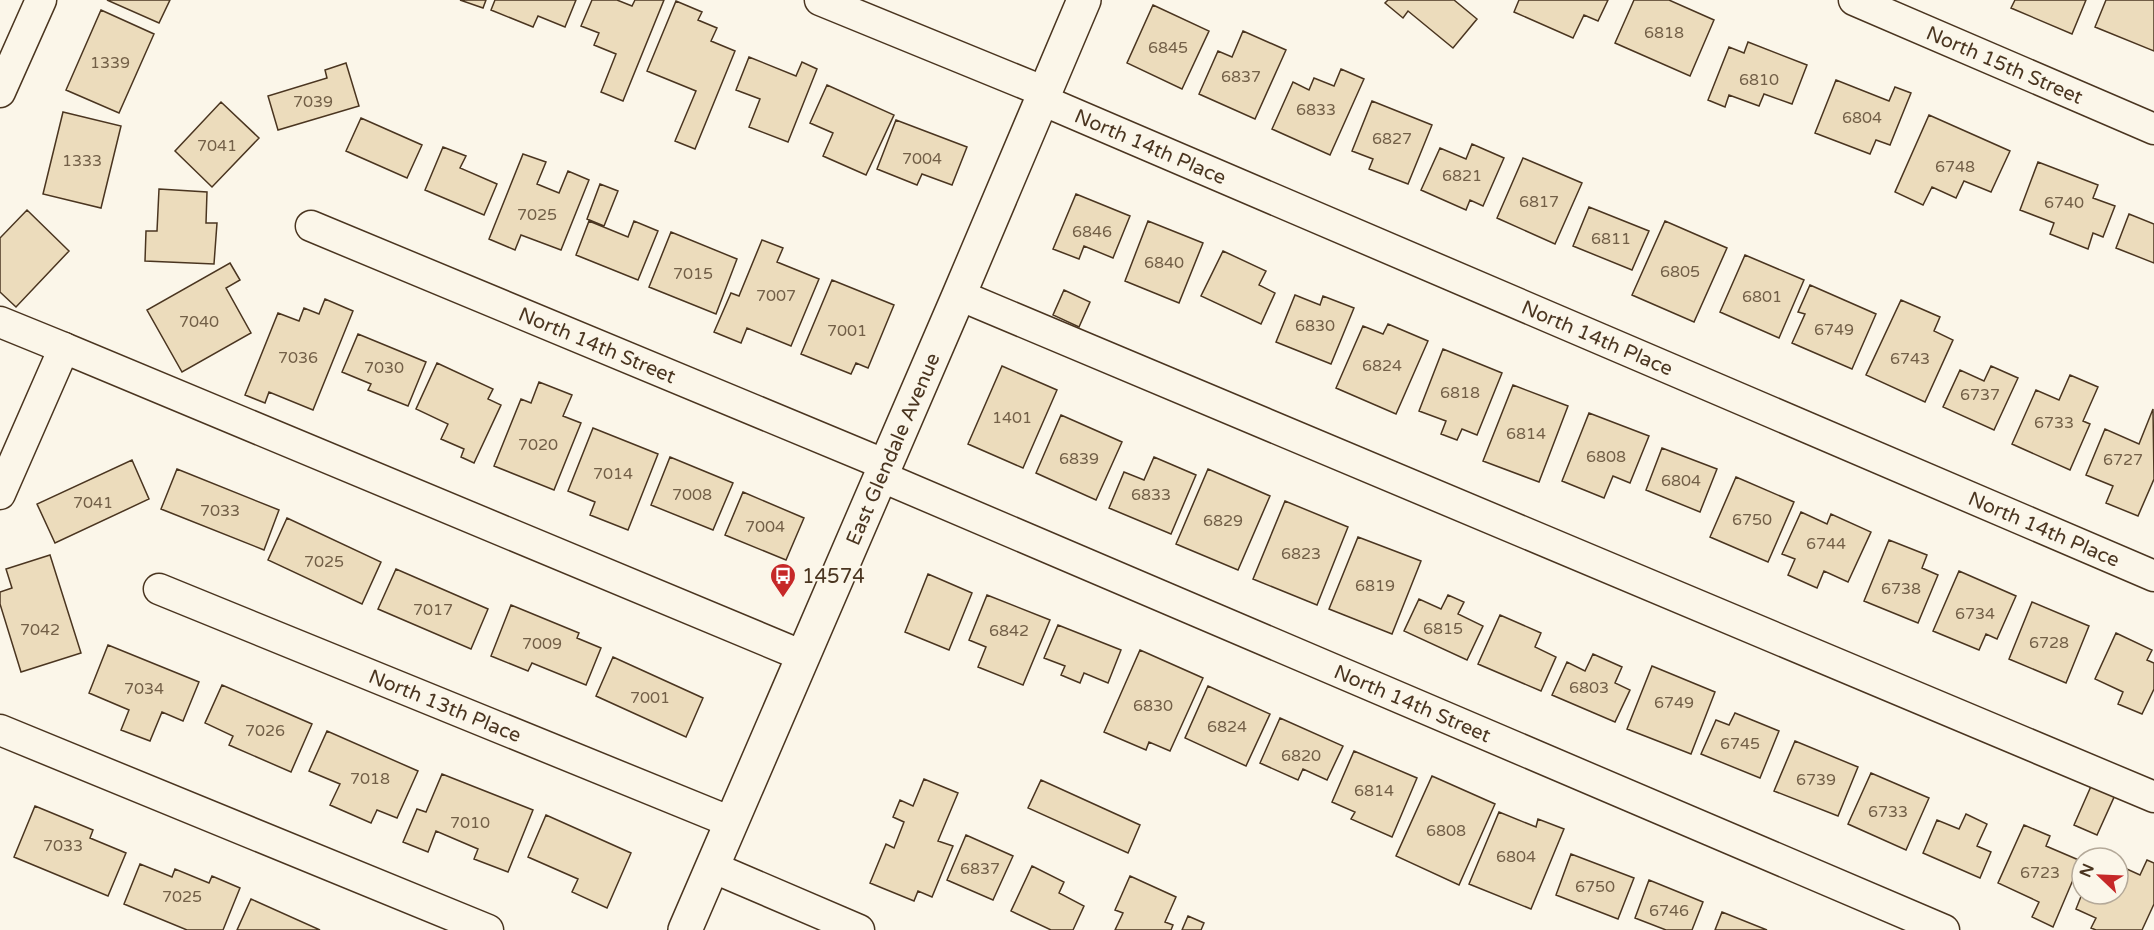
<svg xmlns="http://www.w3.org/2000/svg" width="2154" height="930" font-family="'Varela Round',sans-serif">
<rect width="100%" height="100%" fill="#fbf6e9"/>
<path fill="#ecdcbc" stroke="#4a3520" stroke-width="1.5" d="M107 0H170L159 23Z
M460 0H486L483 8Z
M495 0H576L565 27 538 16 533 27 491 10Z
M592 0H617L632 6 635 0H664L623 101 601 92 616 54 594 45 599 33 581 26Z
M1388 0H1454L1477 19 1453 48 1408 11 1403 18 1385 3Z
M1519 0H1608L1598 21 1584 15 1573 38 1514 12Z
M1634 0H1669L1714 20 1690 76 1615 43Z
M2015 0H2086L2072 34 2011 8Z
M2106 0H2154V51L2095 27Z
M676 1 702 12 698 20 717 28 711 41 735 51 695 149 675 141 696 91 647 71Z
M1153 5 1209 31 1182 89 1127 63Z
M101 10 154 34 119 113 66 90Z
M1243 31 1286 50 1255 119 1199 94 1218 51 1232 57Z
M1748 42 1807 65 1792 104 1764 94 1759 106 1729 95 1725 107 1708 100 1729 47 1744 53Z
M749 57 796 76 802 62 817 69 788 142 749 127 760 99 736 90Z
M346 63 359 106 278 130 268 96 327 78 325 70Z
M1341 69 1364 79 1330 155 1272 129 1293 82 1309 90 1314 78 1334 86Z
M1836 80 1889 101 1895 87 1911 93 1890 145 1876 140 1870 154 1815 133Z
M827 85 894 115 866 175 823 156 833 133 810 123Z
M1372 101 1432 125 1408 184 1369 169 1373 159 1352 151Z
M221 102 259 138 212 187 175 151Z
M63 112 121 126 101 208 43 194Z
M1929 115 2010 151 1991 192 1964 181 1956 198 1932 187 1923 205 1895 192Z
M361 118 422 145 407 178 346 151Z
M896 120 967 147 952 185 922 174 917 185 877 169Z
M1472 144 1504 158 1483 206 1470 200 1466 210 1421 190 1440 148 1466 159Z
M443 147 466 156 460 168 497 184 484 215 425 190Z
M523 154 546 162 537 184 559 193 568 171 589 180 561 250 521 235 515 250 489 239Z
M1523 158 1582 183 1555 244 1497 218Z
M2038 162 2098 185 2093 198 2115 206 2103 237 2093 233 2088 249 2050 234 2054 223 2020 210Z
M600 184 618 191 604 226 587 219Z
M159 189 207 192 206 223H217L214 264 145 261 146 231H157Z
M1076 194 1130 216 1113 258 1084 246 1079 259 1053 249Z
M1589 207 1649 231 1632 270 1573 246Z
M27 210 69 251 16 307 0 292V238Z
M2129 214 2154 224V263L2116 248Z
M589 221 628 237 634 221 658 231 638 280 576 255Z
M1148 221 1203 243 1179 303 1125 281Z
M1665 221 1727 248 1694 322 1632 295Z
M671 232 737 259 716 314 649 287Z
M762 240 783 248 777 262 819 279 791 346 747 328 741 343 714 332 731 293 739 296Z
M1223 251 1266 271 1259 285 1275 293 1261 324 1201 296Z
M1745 255 1804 280 1779 338 1720 312Z
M230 263 240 280 226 288 251 333 182 372 147 310Z
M832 280 894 305 868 368 856 363 851 374 801 354Z
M1810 285 1876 314 1852 369 1792 343 1805 314 1798 312Z
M1064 290 1090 302 1079 327 1053 315Z
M1295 295 1320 305 1323 296 1354 308 1331 364 1276 342Z
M325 299 353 311 313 410 269 392 265 403 245 395 278 313 299 321 304 308 319 314Z
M1901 300 1940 317 1934 331 1953 340 1925 402 1866 375Z
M1388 324 1428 341 1396 414 1336 388 1363 326 1383 334Z
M358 334 426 362 408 406 368 390 371 384 342 372Z
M1443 349 1502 373 1477 435 1462 429 1457 440 1441 434 1446 421 1419 411Z
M437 363 493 389 488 399 501 405 474 463 461 457 464 449 441 439 448 424 416 409Z
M1002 366 1057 390 1023 468 968 444Z
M1991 366 2018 378 1994 430 1943 407 1960 370 1984 381Z
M2070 375 2098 387 2083 421 2090 424 2070 470 2012 444 2036 390 2059 400Z
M539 382 572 395 563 416 581 423 554 490 494 466 521 399 531 403Z
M1513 385 1568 406 1539 482 1483 461Z
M2153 409 2154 479 2138 516 2106 503 2113 486 2086 475 2105 429 2139 444Z
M1589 413 1649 436 1630 483 1613 476 1604 498 1562 481Z
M1061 415 1122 442 1096 500 1036 473Z
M593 428 658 454 628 530 590 515 595 502 568 491Z
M1662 448 1717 469 1700 512 1646 490Z
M670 457 733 483 713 530 651 505Z
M1154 457 1196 475 1171 534 1109 508 1124 472 1144 480Z
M132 460 149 499 55 543 37 504Z
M177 469 279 510 264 550 161 509Z
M1208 469 1270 496 1238 570 1176 544Z
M1736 477 1794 502 1768 562 1710 537Z
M743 492 804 518 786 560 725 535Z
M1285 501 1348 527 1317 605 1253 579Z
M1801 512 1827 524 1831 514 1871 532 1848 582 1824 571 1817 588 1788 575 1795 559 1782 554Z
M287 518 381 562 362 604 268 560Z
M1358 537 1421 561 1392 634 1329 609Z
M1889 540 1927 555 1922 568 1938 575 1918 623 1864 601Z
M50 555 81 653 21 672 0 604V592L12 588 6 569Z
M396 569 488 609 471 649 378 609Z
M1959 571 2016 596 1997 639 1986 634 1979 650 1933 631Z
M928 574 972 593 949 650 905 632Z
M987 595 1050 620 1023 685 978 667 986 647 969 640Z
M1448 595 1464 602 1458 614 1483 626 1467 660 1404 631 1419 599 1441 609Z
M2032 602 2089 626 2066 683 2009 659Z
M511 605 579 633 577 638 601 648 586 685 532 663 528 671 491 656Z
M1500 615 1541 633 1535 647 1556 657 1541 691 1478 664Z
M1058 625 1121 650 1108 683 1084 673 1080 683 1061 675 1065 666 1044 658Z
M2116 633 2152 650 2147 660 2154 663V689L2142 714 2118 704 2123 692 2095 679Z
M108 645 199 682 183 721 162 712 150 741 121 730 129 710 89 693Z
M1140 650 1203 678 1170 751 1149 742 1146 750 1104 732Z
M1593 654 1622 667 1615 683 1630 690 1615 722 1552 695 1567 662 1585 671Z
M613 657 703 698 686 737 596 696Z
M1652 666 1715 692 1691 754 1627 729Z
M222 685 312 724 291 772 229 745 233 736 205 723Z
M1208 686 1270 714 1246 766 1185 738Z
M1735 713 1779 731 1760 778 1701 754 1716 720 1729 725Z
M1280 718 1343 746 1327 780 1303 769 1298 780 1260 763Z
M327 731 418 771 397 818 377 810 371 823 330 805 340 784 309 771Z
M1795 741 1858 767 1838 816 1774 791Z
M1354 751 1417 778 1392 837 1351 819 1355 812 1332 802Z
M1871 773 1929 798 1906 850 1848 824Z
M442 774 533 810 508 872 474 859 478 849 436 831 428 852 403 842 417 809 426 812Z
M1432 776 1495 804 1459 885 1396 856Z
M924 779 958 793 938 841 953 846 932 897 918 891 914 901 870 883 886 844 894 848 904 822 893 817 900 800 913 806Z
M1041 780 1140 825 1128 853 1028 808Z
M2092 784 2115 795 2097 835 2074 825Z
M35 806 93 830 90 838 126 853 108 896 14 857Z
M1499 812 1536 827 1538 819 1564 829 1531 909 1469 884Z
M1966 814 1987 824 1977 846 1991 852 1980 878 1923 853 1937 820 1959 829Z
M546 815 631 853 607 908 572 892 578 879 528 857Z
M2024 825 2050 836 2046 846 2081 861 2053 927 2032 917 2039 902 1998 883Z
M966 835 1013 856 993 900 947 880Z
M1571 854 1634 878 1618 919 1556 895Z
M2147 860 2154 863V904L2142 930H2096L2091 928 2096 918 2076 909 2082 894H2118V865L2140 875Z
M140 864 172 877 175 869 209 883 212 876 240 888 223 930H187L124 904Z
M1032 866 1064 882 1059 893 1084 906 1073 930H1051L1011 911Z
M1130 876 1176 897 1165 922 1173 925 1171 930H1115L1123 913 1115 910Z
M1649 880 1703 902 1692 930H1666L1635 918Z
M251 899 320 930H237Z
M1722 912 1767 930H1715Z
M1188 916 1204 923 1201 930H1182Z"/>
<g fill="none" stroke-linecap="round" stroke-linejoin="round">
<defs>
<g id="minor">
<path d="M820 0 1045 92"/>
<path id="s1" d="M1854 0 2154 129"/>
<path d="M0 92 41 0"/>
<path id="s2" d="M1042 100 2154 576"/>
<path id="s3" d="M311 226 886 465"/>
<path d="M959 295 2154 797"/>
<path d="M0 322 64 348 0 494"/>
<path d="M64 348 803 656"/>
<path id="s4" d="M880 476 1944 930"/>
<path id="s5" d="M159 589 731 822"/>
<path d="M0 730 488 930"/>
<path d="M712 867 859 930"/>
</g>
<g id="major">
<path id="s6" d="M685 930 959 295 1084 0"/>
</g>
</defs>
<use href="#minor" stroke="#4a3520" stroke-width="33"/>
<use href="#major" stroke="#4a3520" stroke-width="36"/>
<use href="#minor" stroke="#fbf6e9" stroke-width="30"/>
<use href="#major" stroke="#fbf6e9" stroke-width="33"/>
</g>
<defs>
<symbol id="bus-pin" viewBox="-11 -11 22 30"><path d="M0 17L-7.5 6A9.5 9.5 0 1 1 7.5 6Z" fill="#c62828" stroke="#fbf6e9"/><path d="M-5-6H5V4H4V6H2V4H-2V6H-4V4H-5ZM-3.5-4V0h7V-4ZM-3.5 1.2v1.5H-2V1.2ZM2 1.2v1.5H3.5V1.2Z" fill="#fff"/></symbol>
</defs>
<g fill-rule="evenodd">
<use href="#bus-pin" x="768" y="561" width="30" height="40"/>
</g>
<g text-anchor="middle" stroke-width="4.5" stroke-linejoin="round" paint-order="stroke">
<g font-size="16" fill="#725f47">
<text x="1664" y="38">6818</text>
<text x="1168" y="53">6845</text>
<text x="110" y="68">1339</text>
<text x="1241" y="82">6837</text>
<text x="1759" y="85">6810</text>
<text x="313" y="107">7039</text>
<text x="1316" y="115">6833</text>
<text x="1862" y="123">6804</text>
<text x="1392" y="144">6827</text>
<text x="217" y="151">7041</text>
<text x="922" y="164">7004</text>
<text x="82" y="166">1333</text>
<text x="1955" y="172">6748</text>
<text x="1462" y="181">6821</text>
<text x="1539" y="207">6817</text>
<text x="2064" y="208">6740</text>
<text x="537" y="220">7025</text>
<text x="1092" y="237">6846</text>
<text x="1611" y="244">6811</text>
<text x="1164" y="268">6840</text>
<text x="1680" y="277">6805</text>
<text x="693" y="279">7015</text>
<text x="776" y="301">7007</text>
<text x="1762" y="302">6801</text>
<text x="199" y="327">7040</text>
<text x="1315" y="331">6830</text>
<text x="1834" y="335">6749</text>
<text x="847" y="336">7001</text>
<text x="298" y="363">7036</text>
<text x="1910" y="364">6743</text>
<text x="1382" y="371">6824</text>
<text x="384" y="373">7030</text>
<text x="1460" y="398">6818</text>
<text x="1980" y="400">6737</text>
<text x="1012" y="423">1401</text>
<text x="2054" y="428">6733</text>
<text x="1526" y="439">6814</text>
<text x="538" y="450">7020</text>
<text x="1606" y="462">6808</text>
<text x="1079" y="464">6839</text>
<text x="2123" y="465">6727</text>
<text x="613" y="479">7014</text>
<text x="1681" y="486">6804</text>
<text x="692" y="500">7008</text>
<text x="1151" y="500">6833</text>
<text x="93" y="508">7041</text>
<text x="220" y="516">7033</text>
<text x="1752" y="525">6750</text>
<text x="1223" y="526">6829</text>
<text x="765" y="532">7004</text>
<text x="1826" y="549">6744</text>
<text x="1301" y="559">6823</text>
<text x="324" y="567">7025</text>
<text x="1375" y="591">6819</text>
<text x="1901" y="594">6738</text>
<text x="433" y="615">7017</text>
<text x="1975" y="619">6734</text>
<text x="1443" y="634">6815</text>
<text x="40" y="635">7042</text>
<text x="1009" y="636">6842</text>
<text x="2049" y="648">6728</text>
<text x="542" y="649">7009</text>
<text x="1589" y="693">6803</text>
<text x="144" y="694">7034</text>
<text x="650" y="703">7001</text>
<text x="1674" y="708">6749</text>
<text x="1153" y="711">6830</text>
<text x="1227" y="732">6824</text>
<text x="265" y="736">7026</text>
<text x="1740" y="749">6745</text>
<text x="1301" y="761">6820</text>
<text x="370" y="784">7018</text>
<text x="1816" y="785">6739</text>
<text x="1374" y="796">6814</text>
<text x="1888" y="817">6733</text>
<text x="470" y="828">7010</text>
<text x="1446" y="836">6808</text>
<text x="63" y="851">7033</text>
<text x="1516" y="862">6804</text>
<text x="980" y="874">6837</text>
<text x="2040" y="878">6723</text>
<text x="1595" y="892">6750</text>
<text x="182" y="902">7025</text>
<text x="1669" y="916">6746</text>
</g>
<g font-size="20" fill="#4a3520" stroke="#fbf6e9">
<text dy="7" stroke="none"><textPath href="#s1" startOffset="164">North 15th Street</textPath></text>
<text dy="7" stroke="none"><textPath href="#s2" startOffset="118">North 14th Place</textPath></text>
<text dy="7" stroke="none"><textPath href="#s2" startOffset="604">North 14th Place</textPath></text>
<text dy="7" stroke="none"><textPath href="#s3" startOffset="310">North 14th Street</textPath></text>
<text dy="7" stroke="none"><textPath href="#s6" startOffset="524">East Glendale Avenue</textPath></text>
<text dy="7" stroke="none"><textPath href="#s2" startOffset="1090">North 14th Place</textPath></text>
<text dy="7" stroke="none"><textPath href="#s4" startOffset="579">North 14th Street</textPath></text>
<text dy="7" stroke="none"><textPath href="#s5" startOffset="309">North 13th Place</textPath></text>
</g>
<g font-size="20" fill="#4a3520" stroke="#fbf6e9" text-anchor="start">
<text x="802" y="583">14574</text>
</g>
</g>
<g transform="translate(2100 876) rotate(293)"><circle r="28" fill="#fbf6e9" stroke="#b4a999" stroke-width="1.5"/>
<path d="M0-4.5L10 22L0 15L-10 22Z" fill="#c62828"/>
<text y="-9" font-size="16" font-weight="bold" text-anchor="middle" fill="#4a3520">N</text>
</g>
</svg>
